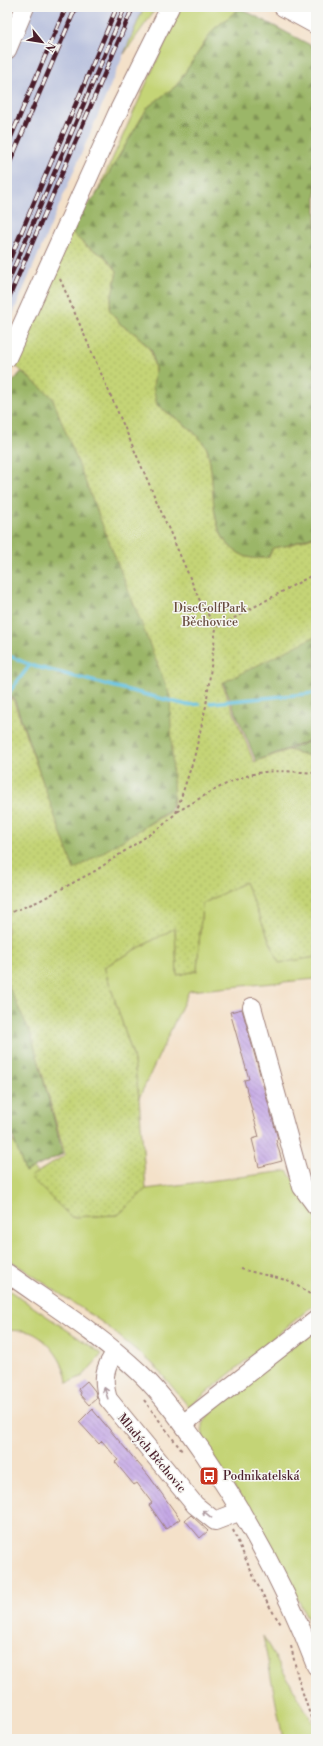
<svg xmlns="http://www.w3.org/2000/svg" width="323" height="1746" font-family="'Libre Bodoni',serif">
<defs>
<pattern id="forest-firs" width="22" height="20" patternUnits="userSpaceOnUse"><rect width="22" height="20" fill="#9bb667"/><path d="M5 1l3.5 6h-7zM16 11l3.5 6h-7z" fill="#809355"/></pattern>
<pattern id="park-dots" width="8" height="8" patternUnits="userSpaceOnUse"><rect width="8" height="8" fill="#c4d476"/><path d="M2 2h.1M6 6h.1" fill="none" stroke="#aab666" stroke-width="1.8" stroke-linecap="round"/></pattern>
<pattern id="building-back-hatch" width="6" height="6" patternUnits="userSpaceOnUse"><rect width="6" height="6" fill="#c2a4e5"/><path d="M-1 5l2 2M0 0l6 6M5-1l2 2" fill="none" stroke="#a085ba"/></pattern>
</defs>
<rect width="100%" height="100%" fill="#f6f6f2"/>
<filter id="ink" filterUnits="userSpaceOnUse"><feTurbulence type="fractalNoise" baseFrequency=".025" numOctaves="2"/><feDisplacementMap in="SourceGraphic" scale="8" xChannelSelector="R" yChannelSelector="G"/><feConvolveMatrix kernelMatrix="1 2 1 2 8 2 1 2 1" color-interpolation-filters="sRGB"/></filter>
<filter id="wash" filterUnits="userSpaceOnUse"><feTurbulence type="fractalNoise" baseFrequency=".012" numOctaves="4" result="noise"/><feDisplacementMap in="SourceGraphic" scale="16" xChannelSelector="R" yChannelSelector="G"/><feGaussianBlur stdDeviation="0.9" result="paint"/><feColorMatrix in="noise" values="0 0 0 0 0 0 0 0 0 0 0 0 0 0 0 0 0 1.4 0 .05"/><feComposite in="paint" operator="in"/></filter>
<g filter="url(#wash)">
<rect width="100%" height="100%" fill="#f4e1c9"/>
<path fill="#bbc3de" d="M30 7H144L7 328V62Z"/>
<path fill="#c4d476" stroke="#877a50" d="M144 7H157L124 54Z
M181 7H241L213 30 176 86 148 107 96 195Z
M245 882 279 962 316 957V982L315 979 189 991 139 1098 133 1056 104 967 175 928 177 975 197 971 202 904Z
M7 1134 71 1217 118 1215 146 1189 287 1171 316 1211V1303L189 1407 154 1365 103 1323 7 1258Z
M7 1289 102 1354 83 1376 67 1383C66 1364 50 1341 32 1333 25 1330 15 1331 7 1330Z
M316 1328V1641L312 1627 263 1531 203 1441 202 1424 213 1409Z
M263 1636 316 1728V1739H283Z"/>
<path fill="url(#forest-firs)" stroke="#726a49" d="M240 8 316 48V535L286 546 273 548 268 557C255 560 246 559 234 550 209 530 215 493 210 464 209 459 209 451 206 447 194 428 175 418 157 405L153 387 155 370 152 351 137 335 120 324 109 310 117 271 104 256 86 246 73 234 78 215 96 195 148 107 176 86 213 30Z
M21 372 53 396 173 697 175 787 171 809 140 830 73 871 14 698H7V389Z
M316 635V738L256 761 223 682Z
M316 739V758L288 750Z
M7 981 31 1032 63 1154 25 1172 7 1120Z"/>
<path fill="url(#park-dots)" stroke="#877a50" d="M68 229 86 246 104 256 117 271 109 309 120 324 137 335 151 351 155 370 153 387 157 405C174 418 194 428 206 447 208 451 209 459 210 464 215 492 209 532 234 550 246 559 255 560 269 557L273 548 286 546 316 536V636L222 683 254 762 288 750 316 758V957L279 963 245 882 202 904 197 971 177 975 175 928 104 967 133 1056 139 1098 146 1189 118 1215 71 1217 30 1177 65 1155 31 1034 7 983V699H13L74 870 174 809 170 696 52 397 11 362Z"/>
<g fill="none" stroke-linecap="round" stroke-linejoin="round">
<path stroke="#65c2e3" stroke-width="3.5" d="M7 655 33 666 187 705 199 704
M7 695 30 665
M210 703 316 693"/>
</g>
<g id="blocks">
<path fill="url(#building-back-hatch)" d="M242 1009 278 1139 276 1140 282 1161 259 1167 252 1139 259 1137 244 1080 249 1079 230 1012Z
M87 1381 95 1391 97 1398 89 1405 80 1395 81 1393 78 1389Z
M92 1409 149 1476 180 1519 166 1529 149 1505 152 1503 137 1483 134 1485 115 1462 118 1460 102 1441 99 1444 79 1422Z
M191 1515 208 1531 200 1538 185 1520Z"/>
</g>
</g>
<g filter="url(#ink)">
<use href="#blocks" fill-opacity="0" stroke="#9f807a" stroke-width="1"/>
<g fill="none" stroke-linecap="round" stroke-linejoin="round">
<defs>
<path id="minor" d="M283 7 316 25
M7 50 25 7
M7 358 117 114 170 7
M252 1007 302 1187 316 1206
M7 1273C52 1305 100 1335 140 1373 164 1396 186 1428 205 1455 251 1523 287 1589 316 1666
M116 1352C104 1367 102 1380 108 1399L195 1505 215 1521 241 1511
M183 1424 316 1320"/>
</defs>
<use href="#minor" stroke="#9f807a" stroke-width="20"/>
<path stroke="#9f807a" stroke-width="2" stroke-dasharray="3 3" stroke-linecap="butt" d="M60 279 200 601 216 628
M177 812C204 796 232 777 263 772 281 770 299 772 316 773
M7 914 39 901 95 871 162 826 176 813 194 758 206 706 216 628 316 573
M240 1269 290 1281 316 1298
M144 1400 182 1451
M233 1530C247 1562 260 1595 281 1624
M291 1646 298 1678 316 1733"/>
<use href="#minor" stroke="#fff" stroke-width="18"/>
<defs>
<path id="rail" d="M7 146 66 7
M7 169 76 7
M7 266 117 7
M7 284 125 7
M7 302 133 7"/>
</defs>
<use href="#rail" stroke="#4a1f2b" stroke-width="4.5"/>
<use href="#rail" stroke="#f6f6f2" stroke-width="3" stroke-dasharray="9" stroke-linecap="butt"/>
</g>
<defs><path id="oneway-shaft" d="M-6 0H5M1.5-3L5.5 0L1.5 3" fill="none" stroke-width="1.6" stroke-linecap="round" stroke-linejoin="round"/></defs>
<g stroke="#ae9aa0">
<use href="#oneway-shaft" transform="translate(106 1393) rotate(-108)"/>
<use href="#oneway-shaft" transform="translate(207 1514) rotate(-140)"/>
</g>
</g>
<defs>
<symbol id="bus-square" viewBox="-11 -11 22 22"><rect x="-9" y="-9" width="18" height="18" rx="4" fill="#c8321e" stroke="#f6f6f2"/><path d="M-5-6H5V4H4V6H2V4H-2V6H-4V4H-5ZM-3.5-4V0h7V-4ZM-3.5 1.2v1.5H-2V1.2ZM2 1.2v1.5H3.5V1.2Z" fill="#fff"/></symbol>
</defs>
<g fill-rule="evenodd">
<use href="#bus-square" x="198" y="1465" width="22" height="22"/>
</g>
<g text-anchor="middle" stroke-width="3" stroke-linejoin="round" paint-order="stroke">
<g font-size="12" fill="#684c3e" stroke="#f6f6f2">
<text x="210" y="612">DiscGolfPark<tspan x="210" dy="14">Běchovice</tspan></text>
</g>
<g font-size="12" fill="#4a1f2b" stroke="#f6f6f2">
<text transform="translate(152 1453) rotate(50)" y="4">Mladých Běchovic</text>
</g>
<g font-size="12" fill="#4a1f2b" stroke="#f6f6f2" text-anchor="start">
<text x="223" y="1480">Podnikatelská</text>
</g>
</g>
<rect width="323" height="1746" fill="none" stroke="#f6f6f2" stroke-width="24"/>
<g transform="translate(42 42) rotate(120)" stroke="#f6f6f2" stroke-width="3" paint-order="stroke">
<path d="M0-3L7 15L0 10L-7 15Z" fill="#4a1f2b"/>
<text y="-6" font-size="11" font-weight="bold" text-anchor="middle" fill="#4a1f2b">N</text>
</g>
</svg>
